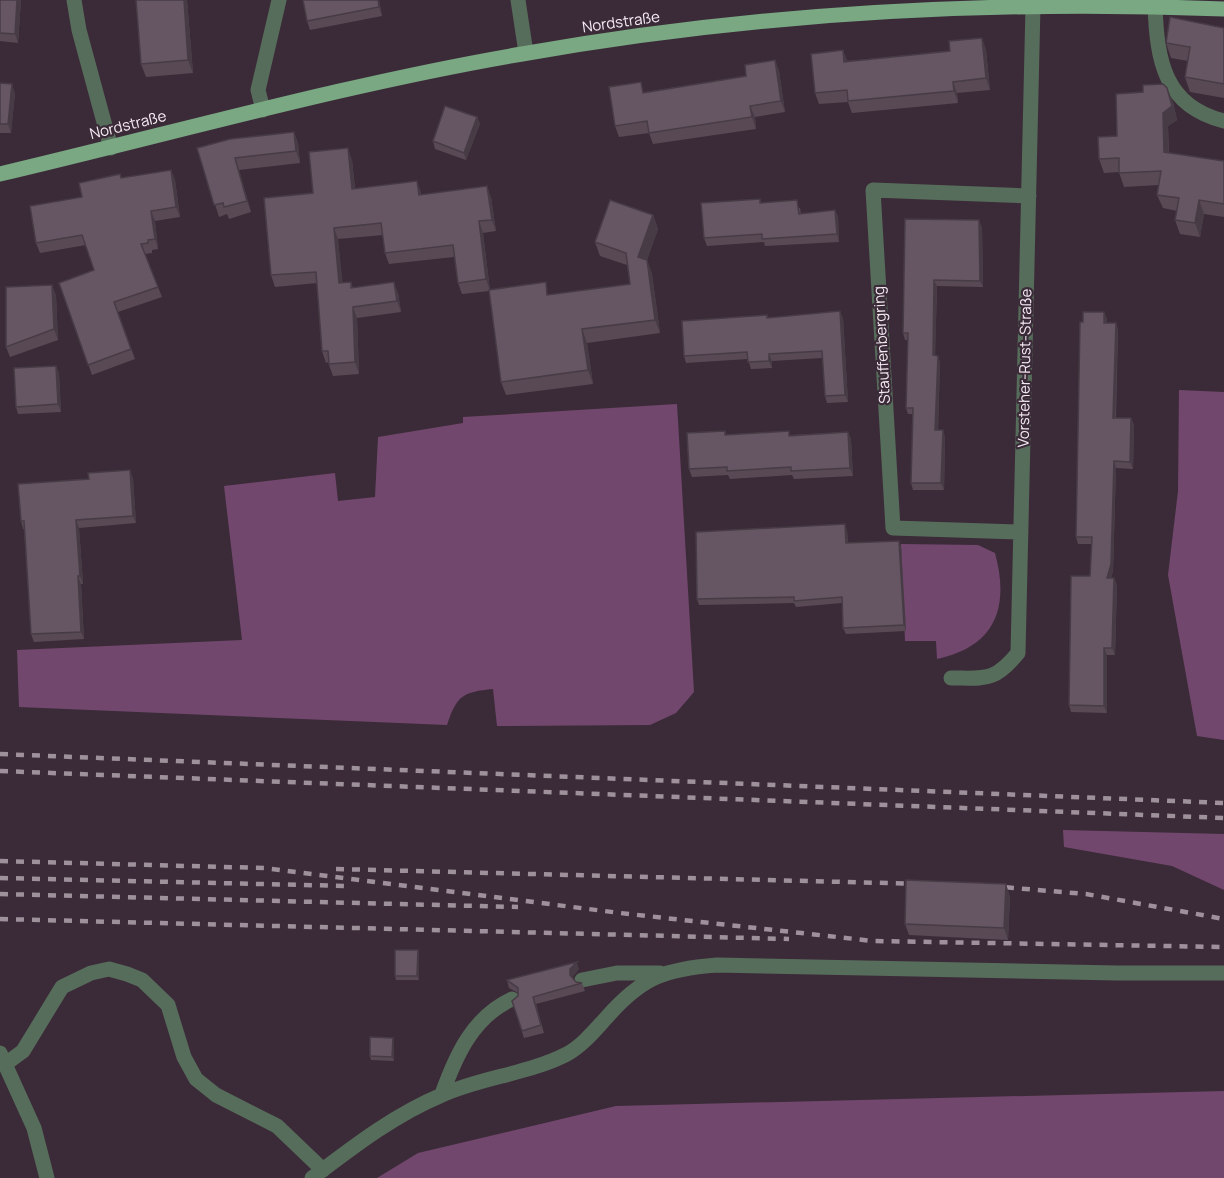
<svg xmlns="http://www.w3.org/2000/svg" width="1224" height="1178" font-family="Manrope,sans-serif">
<rect width="100%" height="100%" fill="#3b2b38"/>
<path fill="#72476d" d="M1179 390 1224 392V740L1197 736 1168 575 1178 491Z
M677 404 694 692 676 713 650 725 497 726 493 689C463 692 457 695 447 725L19 707 17 650 242 640 224 486 335 473 338 501 375 497 378 437 463 423V417Z
M901 544 978 545 995 553C1010 608 995 647 937 659L936 641H905Z
M1063 830 1224 834V890L1172 866 1064 847Z
M1224 1091V1178H377L418 1153 616 1106Z"/>
<g fill="none" stroke-linecap="round" stroke-linejoin="round">
<path stroke="#576d5b" stroke-width="15" d="M74 0 79 30 111 148
M518 0 526 53
M1155 6C1157 60 1164 106 1224 121
M263 110 258 90 279 0
M1021 532 893 528 873 190 1029 196
M951 678C986 678 994 682 1018 653L1033 6
M582 980 617 973H660
M0 1053 34 1128 47 1178
M4 1065 23 1051 62 987 91 973 109 969 127 974 142 980 168 1005 184 1057 196 1079 216 1095 277 1126 323 1170
M442 1094C456 1055 473 1017 512 999
M312 1178C353 1147 394 1115 442 1095 482 1077 528 1074 567 1054 583 1045 595 1030 607 1017 642 977 665 969 717 965L1117 973H1224"/>
<path stroke="#79a883" stroke-width="15" d="M0 174C174 133 346 84 522 54 753 13 990 0 1224 9"/>
<path stroke="#9e919c" stroke-width="4.5" stroke-dasharray="8 8" stroke-linecap="butt" d="M0 754 1224 803
M0 771 1224 818
M0 861 264 868 620 913 873 941 1224 947
M336 869 924 884
M0 878 348 886
M990 886 1086 894 1224 919
M0 894 518 907
M0 919 789 939"/>
</g>
<path fill="#584955" d="M0 0H21L18 43 0 41Z
M136 0H187L193 73 146 77 141 64Z
M303 0H379L382 16 310 30 307 21Z
M1224 28V98L1190 92 1185 77 1188 61 1171 58 1166 43Z
M982 38 986 50 990 90 957 93 958 103 852 113 848 102 819 104 815 93 843 50 847 61 950 51Z
M775 60 779 71 785 112 755 117 756 129 653 144 649 133 619 137 615 126 645 92 746 76Z
M0 83 15 93 11 133H0Z
M1143 92 1173 102 1177 120 1168 126 1169 153 1224 161V217L1204 214 1200 237 1180 234 1175 220 1177 211 1163 208 1157 195 1159 185 1124 187 1119 172 1104 173 1099 159 1117 136Z
M477 117 480 124 466 160 435 149 433 141Z
M294 132 298 143 300 163 239 170 251 212 229 219 227 214 219 217 197 148Z
M352 160 355 188 421 192V195L491 197 496 231 483 233 490 290 550 295 630 284 627 265 600 256 595 242 653 215 658 229 647 260 652 274 660 333 587 343 593 384 506 395 501 382 489 291 462 294 458 283 454 257 389 264 385 253 383 235 338 239 342 283 351 282 353 288 398 293 401 312 357 318 359 374 333 376 328 362 326 363 322 351 317 283 275 287 271 275 313 193Z
M171 170 175 180 180 217 155 221 158 249 152 250V253L145 254 162 297 118 312 135 359 92 375 59 283 94 270 86 245 40 253 36 243 82 197 121 178Z
M760 199 761 203 800 208 801 214 835 210 838 217 839 242 765 246 764 242 707 246 704 238Z
M905 219 982 227 983 287 937 286 935 355 940 362 938 430 945 437 944 490H913L911 483 913 414H908L906 408 908 340H905L903 333Z
M52 285 56 296 58 340 10 357 6 347Z
M1104 312 1107 319 1106 323H1116L1118 330 1116 418H1131L1134 425 1133 469 1116 468 1113 571 1111 578H1114L1117 585 1115 655H1107V713L1071 712 1069 705 1090 576 1092 544H1078L1076 537 1083 322Z
M767 315 768 318H843L848 402 827 403 825 396 822 358 772 361V368L751 369 748 359 686 363 684 356Z
M56 366 59 374 61 412 18 414 16 407Z
M725 431 726 435H790L848 432 851 440 853 476 794 479 792 475 730 479 728 475 692 477 689 469Z
M133 478 136 523 79 528 83 584H81L84 639 34 642 31 634 24 529H23L21 521Z
M847 530 848 543 899 541 901 547 906 631 846 634 843 628 842 603 796 607 794 603 699 605 697 599Z
M1010 896 1008 940 909 935 905 924Z
M418 950 419 954V980H396L395 976Z
M579 969 573 976V979L576 982 582 983 585 991 536 1004 544 1033 524 1038 512 1001 518 996V993L509 988 507 980Z
M394 1042V1061L371 1060 370 1056Z"/>
<path fill="#473c45" d="M17 0H21L18 43 15 34Z
M184 0H187L193 73 188 60Z
M378 0H379L382 16 379 7Z
M982 38 986 50 990 90 986 78Z
M843 50 848 62H844Z
M775 60 779 71 785 112 781 101Z
M953 82 957 93 958 103 954 91Z
M12 84 15 93 11 133 8 124Z
M1167 88 1173 102 1177 120 1168 126 1169 166 1164 152 1163 113Z
M750 106 755 117 756 129 752 117Z
M477 117 480 124 466 160 464 153Z
M294 132 298 143 300 163 296 151Z
M348 148 352 160 356 200 352 189Z
M235 158 239 170 251 212 247 201Z
M171 170 175 180 180 217 176 207Z
M417 181 421 192 423 206 419 195Z
M487 186 491 197 496 231 492 220Z
M1199 200 1204 214 1200 237 1195 223Z
M835 210 838 217 839 242 837 234Z
M151 211 155 221 158 249 155 239Z
M653 215 658 229 643 271 638 257Z
M979 220 982 227 983 287 980 281Z
M479 221 483 233 490 291 486 279Z
M334 228 338 239 344 294 339 283Z
M647 260 652 274 660 333 655 320Z
M934 280 937 286 935 362 933 355Z
M394 282 398 293 401 312 397 301Z
M52 285 56 296 58 340 54 329Z
M353 307 357 318 359 374 355 362Z
M840 311 843 318 848 402 845 395Z
M1104 312 1107 319 1106 330 1104 323Z
M1116 323 1118 330 1115 424 1113 418Z
M582 329 587 343 593 384 588 370Z
M769 354 772 361V368L769 361Z
M938 356 940 362 938 436 935 430Z
M56 366 59 374 61 412 58 404Z
M1131 418 1134 425 1133 469 1130 462Z
M943 430 945 437 944 490 941 483Z
M848 432 851 440 853 476 850 468Z
M1114 461 1116 468 1113 571 1109 585 1107 578Z
M130 470 133 478 136 523 133 516Z
M76 520 79 528 83 584 80 576Z
M845 524 847 530 848 549 846 543Z
M899 541 901 547 906 631 904 625Z
M78 576 81 584 84 639 81 632Z
M1114 578 1117 585 1115 655 1112 648Z
M1104 648 1107 655V713L1104 706Z
M1006 884 1010 896 1008 940 1004 928Z
M418 950 419 954V980L417 976Z
M577 962 579 969 573 976V982L570 975V969Z
M393 1038 394 1042V1061L392 1057Z"/>
<path fill="#665563" stroke="#473c45" stroke-width="1.5" d="M0 0H17L15 34 0 33Z
M136 0H184L188 60 141 64Z
M303 0H378L379 7 307 21Z
M1170 17 1224 28V84L1185 77 1190 47 1166 43Z
M982 38 986 78 953 82 954 91 848 101 847 90 815 93 811 54 843 50 844 62 950 51 949 41Z
M775 60 781 101 750 106 752 117 649 133 647 121 615 126 609 87 641 82 643 93 746 76 745 65Z
M0 83 12 84 8 124H0Z
M1163 84 1167 88 1172 106 1163 113 1164 152 1224 161V204L1199 200 1195 223 1175 220 1179 198 1157 195 1161 171 1119 173V158L1099 159 1098 137 1117 136 1116 94 1143 92V85Z
M445 106 477 117 464 153 433 141Z
M294 132 296 151 235 158 247 201 224 207 223 203 214 205 197 148 230 139Z
M348 148 352 189 417 181 419 195 487 186 492 220 479 221 486 279 458 283 453 245 385 253 381 223 334 228 339 283 351 282V288L394 282 397 301 353 307 355 362 329 364 328 351H322L316 272 271 275 264 198 313 193 309 152Z
M171 170 176 207 151 211 155 239 148 240V243L141 244 158 287 114 302 131 349 88 365 59 283 94 270 82 235 36 243 30 206 82 197 79 183 120 174 121 178Z
M760 199V203L797 200 799 214 835 210 837 234 762 239V234L704 238 701 203Z
M610 200 653 215 638 257 647 260 655 320 582 329 588 370 501 382 489 290 546 282 547 295 630 284 626 253 595 242Z
M905 219 979 220 980 281 934 280 933 355 938 356 935 430H943L941 483H911L913 408H906L908 333H903Z
M52 285 54 329 6 347V287Z
M840 311 845 395 825 396 822 351 769 354V361L748 362 747 352 684 356 682 321 767 315V318Z
M1083 312H1104V323H1116L1113 418H1131L1130 462 1114 461 1111 564 1107 578H1114L1112 648H1104V706L1069 705 1071 576H1090L1092 537H1076L1080 322H1083Z
M56 366 58 404 16 407 14 368Z
M725 431V435L789 431V436L848 432 850 468 791 471V467L727 471V467L689 469 687 433Z
M130 470 133 516 76 520 80 576H78L81 632 31 634 24 521H21L18 484 89 479 88 473Z
M845 524 846 543 899 541 904 625 843 628 842 597 794 601V597L697 599 696 532Z
M906 880 1006 884 1004 928 905 924Z
M395 950H418L417 976H395Z
M577 962 570 969V975L576 982 582 983 533 997 541 1025 522 1031 512 1001 518 996V988L507 980Z
M370 1037 393 1038 392 1057 370 1056Z"/>
<g text-anchor="middle" stroke-width="4.5" stroke-linejoin="round" paint-order="stroke">
<g font-size="15" fill="#f5ebf3" stroke="#3b2b38">
<text transform="translate(621 22) rotate(-8)" y="5">Nordstraße</text>
<text transform="translate(128 125) rotate(-14)" y="5">Nordstraße</text>
<text transform="translate(882 345) rotate(-93)" y="5">Stauffenbergring</text>
<text transform="translate(1025 368) rotate(-89)" y="5">Vorsteher-Rust-Straße</text>
</g>
</g>
</svg>
